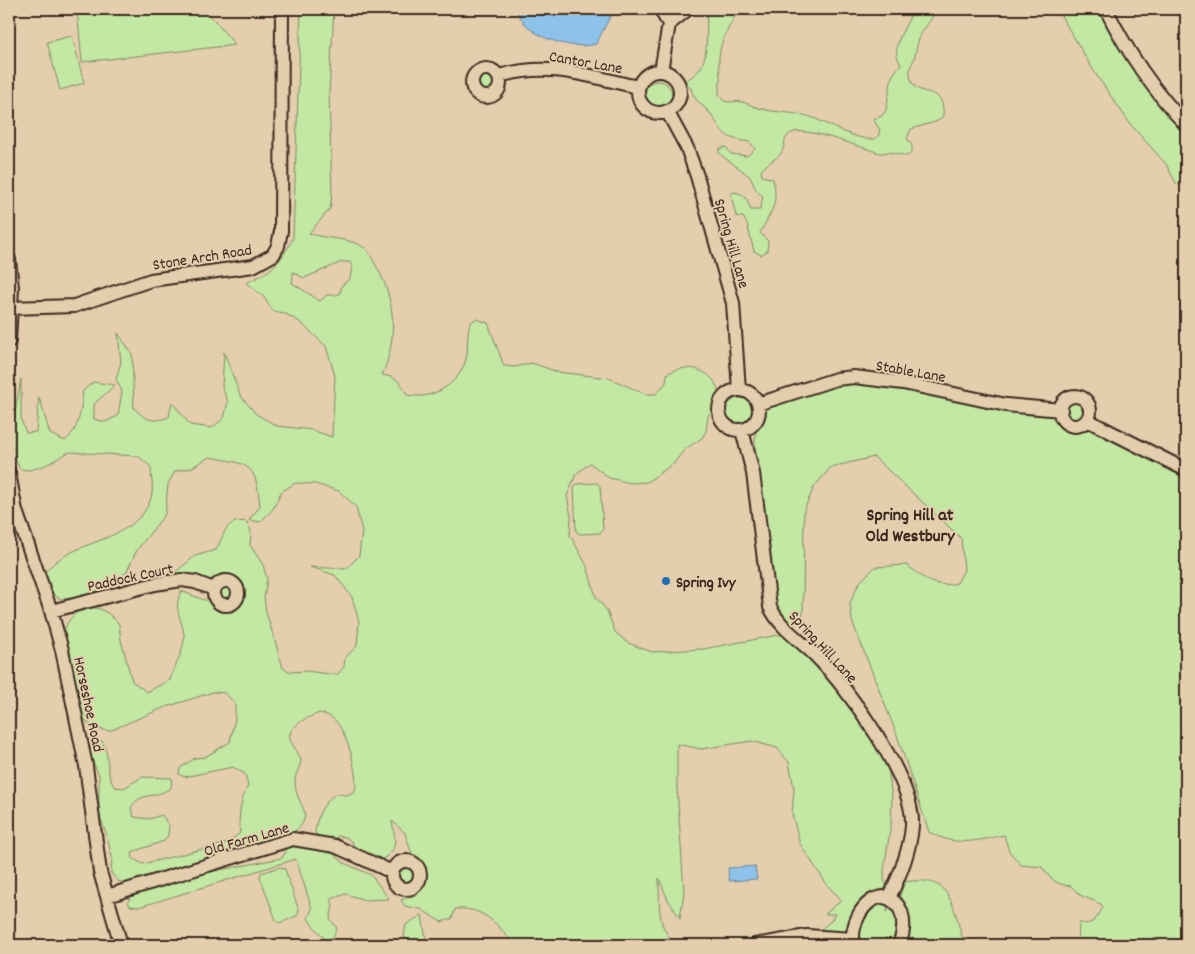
<svg xmlns="http://www.w3.org/2000/svg" width="1195" height="954" font-family="Dekko,sans-serif">
<rect width="100%" height="100%" fill="#e4ceae"/>
<filter id="ink" filterUnits="userSpaceOnUse"><feTurbulence type="fractalNoise" baseFrequency=".02" numOctaves="2"/><feDisplacementMap in="SourceGraphic" scale="10" xChannelSelector="R" yChannelSelector="G"/><feConvolveMatrix kernelMatrix="1 2 1 2 8 2 1 2 1" color-interpolation-filters="sRGB"/></filter>
<g filter="url(#ink)">
<path fill="#c2e8a3" stroke="#7e8960" fill-rule="evenodd" d="M77 9H205L235 45 82 62Z
M301 9H334L329 93 332 195 330 209 309 233C326 240 350 237 365 248 369 251 372 259 375 264 396 298 398 339 382 375 397 377 401 382 407 395 434 401 463 382 467 354 468 343 467 333 470 323L476 319 488 323 504 366 515 367 532 363 557 372 609 378 645 394H656L666 383 667 374C689 360 721 372 719 401L708 416 706 431 702 438 685 449 674 463 647 482 631 483 609 478 590 463 576 474 567 496 571 516 570 535 587 566 596 597 607 611 615 632 628 643 652 652 703 649 790 633 817 657 887 760 892 798 891 824 884 869V880L888 888 887 912 898 900 905 882C950 874 952 902 962 937L983 945H802L780 936C793 927 804 928 820 930L831 921 835 914H825L842 900 828 886 800 844 792 814 794 788 789 762 777 748 752 741 701 749 677 744V787L684 892 680 918 668 900 659 878C660 903 655 931 679 945H514C497 924 485 907 455 909L452 919 441 922 421 909 405 906 401 900 415 895 418 891V873L405 833 392 821C393 829 397 840 393 849 389 857 368 870 359 865 356 864 355 861 353 859V843L346 837 337 836 331 852 344 863 371 875 389 899 365 900 346 894 331 899 333 906 330 919 337 928 333 937 326 940C320 932 312 927 308 918L312 909 296 859 139 907 130 906 128 901 133 894 189 876 282 858 291 843 319 838 315 832C317 817 322 804 335 794L347 795 355 791C359 774 346 726 331 717 328 715 323 714 320 713 310 716 283 727 291 742 294 748 299 753 301 760 300 768 295 774 295 782 295 807 321 815 288 836L127 883 118 881 111 873 112 857 107 836 99 814V775L90 755 91 745 97 741H102C111 756 104 774 115 787L124 788 142 777 172 778 171 788C154 799 139 792 131 808L134 817 149 819 162 815 169 826 168 835 164 841 132 852 133 859 143 864 227 843 240 833C238 815 240 802 248 786L245 774 233 767 184 777 179 774 180 768 195 758 205 757 230 742 235 719V704L225 693 213 692 163 708 109 731 94 728 84 719 82 709 77 703C74 687 63 648 64 634 66 615 87 601 104 611 110 614 115 620 119 624L121 640 132 681 147 692 170 680C174 667 186 647 184 634 181 615 173 611 181 591L204 600H217C208 588 186 584 172 575L195 556 216 550C225 535 224 518 247 522L251 532 250 545 263 565 267 579 264 598 266 612 283 668 291 672 306 671 337 675 344 667 345 658 357 646 359 622 352 597 335 575 310 567 346 569 359 556 362 531 356 507 339 491 315 484 295 483 281 492 273 509 260 522 249 520 260 506C256 463 250 464 209 457L191 468 175 471 168 484 165 514 137 550 127 571 113 586 86 597 61 599 48 592 43 575C69 537 136 545 151 498 154 490 151 476 151 467L138 456 69 452 46 465 30 470 20 469C5 442 17 407 21 379V420L26 433 36 432 39 397 50 434 65 441C80 429 81 409 83 391L93 382 115 385 94 404V419L105 422 118 416 122 391 116 379 121 362 118 333 132 354 134 408C145 420 153 423 169 417L172 402 190 425 212 428 224 418 228 402 222 387 224 352 240 395 256 414 277 426 312 430 332 437 335 376 326 346 300 322 284 313 273 311 263 296 246 283C272 271 280 264 293 238ZM342 262H350L352 267 350 279 342 285 340 293 337 295H327L320 301 292 283 293 272 304 278Z
M708 9H739C731 24 720 40 719 57 718 66 721 75 720 84 720 89 717 94 721 98 726 105 734 100 742 102 748 103 753 107 759 108 775 113 792 112 808 116 824 121 867 147 878 137L880 130 873 119 882 116 886 110 892 76 901 64C889 48 905 30 911 14L892 9H936C932 20 925 26 920 36 917 43 916 52 914 59 912 64 909 69 910 74 912 103 946 80 943 116L938 121 911 129 907 138 912 146V152L907 156 889 152 880 153C862 148 810 128 794 132 782 135 786 146 781 153 776 160 766 163 761 171L762 176 773 179C779 205 771 211 760 233L768 241 767 251 761 255 754 251 747 224 743 217 736 216 731 195 733 192C745 193 747 199 751 210H760L763 196C755 191 755 186 750 177 747 173 725 159 719 153V149L726 147 731 154 747 156 755 149 750 142C721 138 725 133 709 112 701 103 694 101 691 88L681 83C686 80 691 78 695 74 712 61 704 28 708 9Z
M1057 9H1103L1138 76 1186 132V188L1176 183 1166 164 1131 125 1095 73Z
M72 36 84 83 60 90 47 42Z
M477 85a10 10 0 1 1 20 0a10 10 0 1 1-20 0Z
M644 95a14 14 0 1 1 28 0a14 14 0 1 1-28 0Z
M836 379 1061 413C1064 424 1072 427 1083 424L1186 470V941L1180 945H1078L1079 922C1092 928 1098 917 1103 907L1101 904 1080 895 1071 886C1057 885 1050 879 1042 867L1021 865 1009 851 1004 835C976 841 956 847 929 832L897 735 852 621 850 603 859 583 875 567 907 565C923 578 935 589 957 583L964 570 961 538 874 457 831 467 814 487 804 510 803 613C797 626 794 626 781 625L773 613 755 442 756 431 765 408Z
M726 412a14 14 0 1 1 28 0a14 14 0 1 1-28 0Z
M1063 411a12 12 0 1 1 24 0a12 12 0 1 1-24 0Z
M597 483 600 486 603 529 600 533 580 534 576 531 574 487 577 484Z
M280 867 285 869 299 911 297 916 279 923 276 920 260 877 261 873Z
M397 876a8 8 0 1 1 16 0a8 8 0 1 1-16 0Z
M422 915 427 945H408L404 936 406 925Z"/>
<path fill="#8dc3eb" stroke="#6c8699" d="M517 9H614L596 44C572 51 523 37 517 9Z
M755 866 757 879 729 881 728 868Z"/>
<g fill="none" stroke-linecap="round" stroke-linejoin="round">
<defs>
<path id="minor" d="M660 9 669 24
M1106 9C1127 52 1153 90 1186 125
M472 83a14 14 0 1 1 28 0a14 14 0 1 1-28 0Z
M661 71 669 24 688 9
M638 92a21 21 0 1 1 42 0a21 21 0 1 1-42 0Z
M499 76C551 61 587 76 638 87
M667 111 687 148 697 176 733 303 739 390
M9 259 12 288 9 341
M10 308 74 306 151 280 253 266 273 255 278 246 281 231 282 9
M719 410a20 20 0 1 1 40 0a20 20 0 1 1-40 0Z
M1060 411a15 15 0 1 1 30 0a15 15 0 1 1-30 0Z
M758 404 836 379 854 377 903 383 1006 405 1061 410
M1087 420 1186 470
M742 430 753 473 770 607C780 628 800 640 816 656 848 688 915 780 912 826 910 851 900 875 889 898
M9 473 16 511 51 611 62 650 86 766 100 872 121 945
M214 593a12 12 0 1 1 24 0a12 12 0 1 1-24 0Z
M51 611 155 584 182 580 195 582 214 589
M392 875a14 14 0 1 1 28 0a14 14 0 1 1-28 0Z
M107 896 293 839 335 846 392 872
M755 945 807 936 853 939
M854 945C849 927 863 897 884 897 906 902 906 928 899 945"/>
</defs>
<use href="#minor" stroke="#3b2a1e" stroke-width="16"/>
<use href="#minor" stroke="#e4ceae" stroke-width="12"/>
</g>
</g>
<circle fill="#1f6fb2" stroke="#e4ceae" stroke-width="2" cx="666" cy="581" r="5"/>
<g text-anchor="middle" stroke-width="4" stroke-linejoin="round" paint-order="stroke">
<g font-size="16" fill="#3b2a1e" stroke="#e4ceae">
<text transform="translate(586 61) rotate(10)" y="6">Cantor Lane</text>
<text transform="translate(733 243) rotate(74)" y="6">Spring Hill Lane</text>
<text transform="translate(202 256) rotate(-9)" y="6">Stone Arch Road</text>
<text transform="translate(911 370) rotate(10)" y="6">Stable Lane</text>
<text transform="translate(130 576) rotate(-12)" y="6">Paddock Court</text>
<text transform="translate(824 646) rotate(47)" y="6">Spring Hill Lane</text>
<text transform="translate(90 704) rotate(78)" y="6">Horseshoe Road</text>
<text transform="translate(246 838) rotate(-16)" y="6">Old Farm Lane</text>
</g>
<g font-size="16" font-weight="bold" fill="#3b2a1e" stroke="#e4ceae" text-anchor="start">
<text x="676" y="587">Spring Ivy</text>
</g>
<g font-size="18" font-weight="bold" fill="#3b2a1e" stroke="#e4ceae">
<text x="910" y="520">Spring Hill at<tspan x="910" dy="21">Old Westbury</tspan></text>
</g>
</g>
<rect width="1195" height="954" fill="none" stroke="#e4ceae" stroke-width="30"/>
<rect x="15" y="15" width="1165" height="924" fill="none" stroke="#3b2a1e" stroke-width="2" filter="url(#ink)"/>
</svg>
